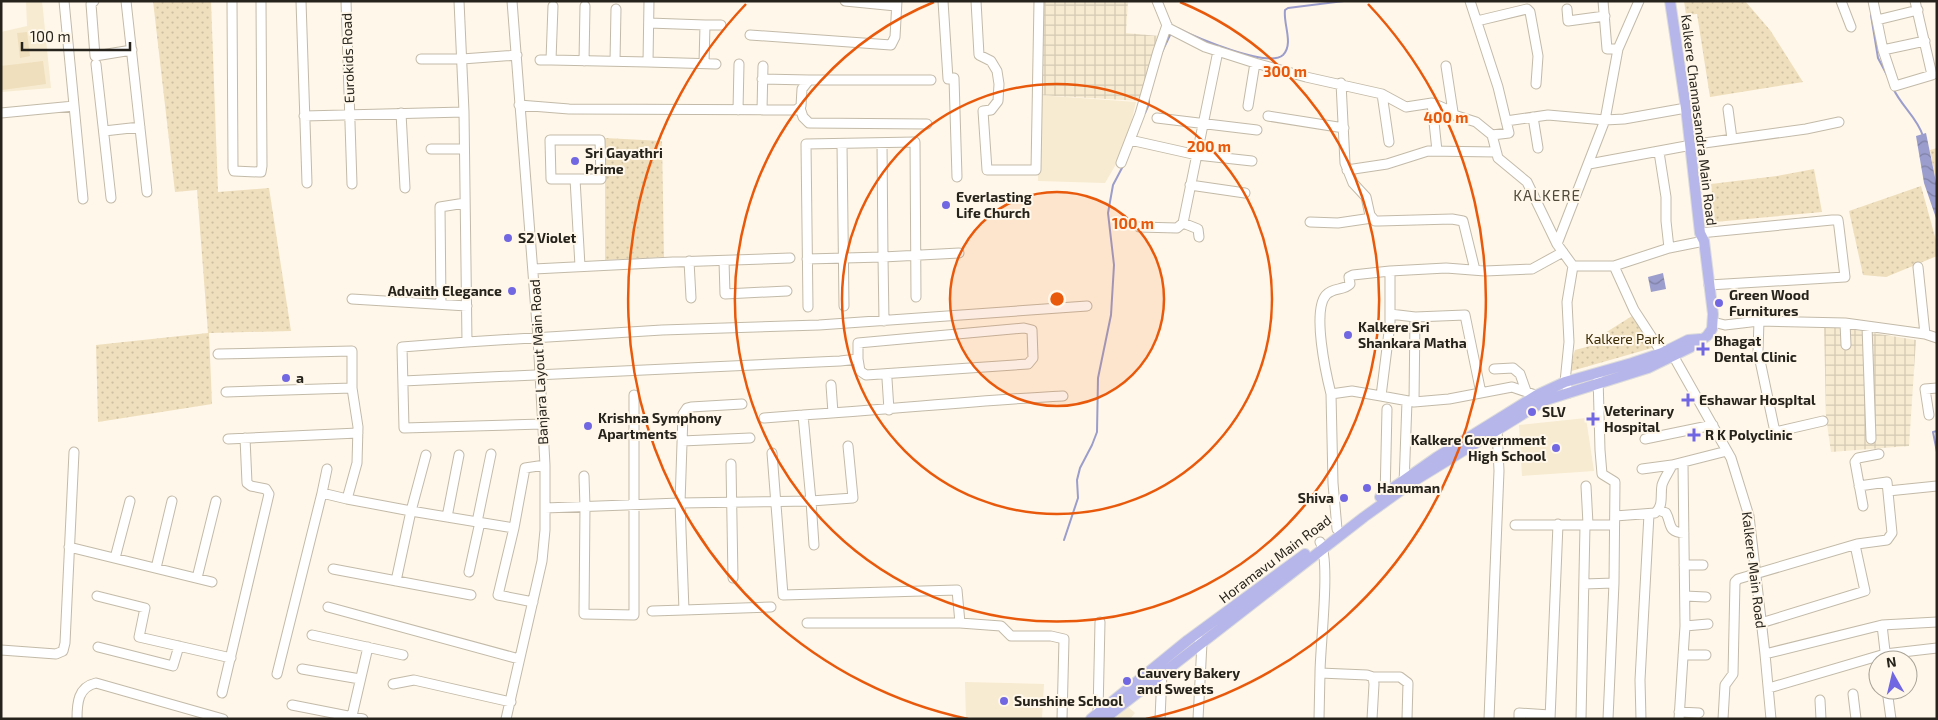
<svg xmlns="http://www.w3.org/2000/svg" width="1938" height="720" font-family="'Exo 2',sans-serif">
<defs>
<pattern id="industrial-grid" width="8" height="8" patternUnits="userSpaceOnUse" patternTransform="scale(1.25)"><rect width="8" height="8" fill="#f7ebd1"/><path d="M0 4h8M4 0v8" fill="none" stroke="#d4c9b3"/></pattern>
<pattern id="grass-dots" width="8" height="8" patternUnits="userSpaceOnUse" patternTransform="scale(1.25)"><rect width="8" height="8" fill="#efdfbd"/><path d="M2 2h.1M6 6h.1" fill="none" stroke="#cdbfa2" stroke-width="1.8" stroke-linecap="round"/></pattern>
<pattern id="water-waves" width="16" height="10" patternUnits="userSpaceOnUse" patternTransform="scale(1.25)"><rect width="16" height="10" fill="#9b9dcc"/><path d="M0 5q4-4 8 0t8 0" fill="none" stroke="#7e80a5"/></pattern>
</defs>
<rect width="100%" height="100%" fill="#fff7e9"/>
<path fill="#f7ebd1" d="M26 1H42L51 88 1 92V32L27 26Z
M1038 95 1136 102 1125 149 1105 183 1038 181Z
M1586 418 1594 471 1522 476 1519 425Z
M965 682 1044 684 1042 719H966Z
M1127 706 1135 713 1130 719H1117L1116 718Z"/>
<path fill="url(#industrial-grid)" d="M1038 1H1128L1126 33 1159 36 1141 101 1038 95Z
M1824 325 1916 340 1909 446 1831 452 1826 417Z"/>
<path fill="url(#grass-dots)" d="M153 1H211L218 192 269 188 291 331 209 333 212 404 98 422 96 345 208 333 197 190 175 192Z
M1684 1H1745L1770 30 1803 82 1710 97 1697 14 1686 15Z
M605 138 662 141 664 257 605 260Z
M1937 148V187L1930 150Z
M1814 169 1822 212 1715 222 1711 184 1777 176Z
M1921 186 1937 244V256L1886 277 1863 275 1849 211Z
M1632 316 1652 348 1568 372 1575 350 1590 346 1597 338Z"/>
<path fill="#efdfbd" d="M27 32 30 56 20 58 17 33Z
M43 61 46 84 2 90 1 66Z"/>
<path fill="url(#water-waves)" d="M1926 133 1937 187V221L1924 183 1916 136Z
M1663 273 1666 289 1651 292 1648 277Z"/>
<g fill="none" stroke-linecap="round" stroke-linejoin="round">
<path stroke="#9b9dcc" stroke-width="2" d="M1871 15 1878 58 1888 77
M1177 28C1193 36 1268 69 1283 55 1294 44 1283 24 1285 10L1288 8 1344 1
M1161 54 1171 33
M1893 88C1901 106 1917 117 1923 136
M1145 113 1149 104V96
M1937 431 1933 432 1937 452
M1064 540 1078 498 1077 480 1080 468 1092 445 1097 432 1098 378 1111 315 1114 265 1108 213 1113 185 1123 166"/>
<defs>
<path id="minor" d="M64 1 83 199
M94 1 91 4 95 56 132 50
M126 1 147 192
M232 1 233 168 234 171 259 172H261L262 166 261 1
M301 1 307 183
M346 1 352 184
M459 1 464 112 467 342 662 330 819 325 1087 306
M845 1 896 6
M943 1 948 79 954 78 957 177
M976 1 979 55 991 61 997 71 999 84 998 101 991 110 983 111 987 170H1036L1039 1
M1157 1 1168 28 1205 47 1255 63 1306 77 1382 94 1406 107 1432 103 1453 112 1454 115 1476 122 1492 135 1498 158 1527 182 1557 244 1573 266H1614L1634 310 1662 353
M1470 1 1498 87 1509 133 1492 135
M1603 1 1607 49H1618
M1841 1 1851 27
M1873 1 1883 50 1895 86 1932 75 1915 1
M553 6 551 60 648 62 649 1
M1567 9 1568 21 1605 16
M1877 20 1918 10
M1477 21 1527 9 1530 12 1538 56 1536 84
M649 23 705 25 704 63
M705 25H721
M750 35 891 45 895 37 897 1
M1883 50 1925 41
M421 59H462L517 55
M540 60H551
M584 61 585 6
M615 61 616 9
M648 62 716 64
M96 64 111 198
M1446 66 1453 112
M762 79 809 80
M1341 83 1345 163 1353 183 1366 197 1370 215 1375 221H1379L1452 219 1463 221 1475 270
M1382 94 1389 142
M1432 103 1437 151
M519 105 569 109 796 110 801 106 802 89 809 80H931
M1248 106 1255 63
M800 108 803 117 809 123 927 124
M1728 109 1732 139
M738 110 739 64
M762 110 763 66
M1 113 74 106
M401 113 405 188
M304 116 464 112
M1268 116 1344 128
M1533 117 1538 148
M1157 118 1257 130
M1506 121 1548 115 1605 120 1624 119 1686 108
M104 131 140 127
M1130 140 1197 155 1252 161
M882 143 883 257 959 253
M842 144 844 306
M431 149H464
M1659 152 1666 197V221L1669 248
M1121 163 1140 114 1158 51 1167 25
M1589 164 1697 144 1806 129 1839 122
M1347 170 1387 164 1428 151 1496 152
M575 179H601L600 140H550L551 179H575L580 266
M1190 185 1245 193
M1310 222 1338 223 1372 218
M1183 223 1218 51
M1183 223 1198 229 1199 237
M1139 227 1177 228 1183 223
M1700 233 1832 220H1838L1839 227 1845 277 1709 285
M1557 244 1605 120 1618 49 1639 1
M807 259 883 257 884 321
M689 261 691 298
M724 261 725 294 787 291
M1614 266 1669 248 1704 241
M1918 267 1925 334
M534 269 673 262 790 258
M352 299 467 306
M441 303 440 207 465 203
M808 307 806 144 915 142 916 297
M1390 314 1415 317 1465 315 1481 393
M1759 321 1758 351 1775 432 1823 421
M1713 322 1725 325 1759 321 1845 323 1925 334 1937 338
M1845 323 1846 345
M1867 326 1871 439
M467 342 402 347 404 428 542 424
M1670 350 1731 458 1749 516 1765 654 1771 719
M218 354 352 351V388L358 427 357 463 347 499 411 511 426 455
M1494 369 1513 368 1520 374 1526 391
M1598 376 1600 450 1602 474 1615 482 1614 583 1608 719
M887 379 889 410
M403 381 840 361 858 359V343L1024 328 1032 330 1033 358 1028 364 866 375 860 371 858 359
M831 385 833 413
M226 392 352 388
M1569 393 1565 382 1569 342 1567 302 1573 266
M1331 394C1326 374 1312 311 1326 295 1333 287 1343 291 1350 284L1349 277 1353 275 1390 271
M1541 397 1512 387 1449 399 1414 402 1381 396 1390 324V271L1446 268 1485 271 1532 269 1563 252
M1414 402 1415 317
M742 404 691 407 687 408 683 414 680 503 684 610 771 607
M1929 415 1925 389 1937 388
M764 418 803 415
M228 439 358 433
M1645 439 1713 425
M682 441 750 438
M772 453 783 595 957 590 960 623H807
M731 464 733 578
M1642 469 1672 465
M584 476 585 507 584 614 634 615V395
M1404 485 1407 401
M1586 486 1588 524
M1888 491 1937 486
M322 493 327 469
M1385 498 1387 409
M1863 506 1855 462 1858 458 1879 454
M545 508 680 503 811 501 803 415C890 410 976 400 1063 396
M1659 510 1666 513C1672 524 1667 532 1684 533
M1615 516 1655 513C1664 506 1660 495 1662 485 1664 478 1669 472 1672 465L1727 451
M447 517 459 455
M477 522 491 454
M1515 525H1614
M1337 529 1333 483 1331 394 1352 391 1381 396
M1320 542C1331 559 1320 647 1320 673L1367 675 1373 677 1374 684 1372 719
M814 545 811 501 853 498 848 446
M69 547 212 582
M115 558 130 501
M1684 565H1703
M156 568 172 501
M333 569 471 595
M469 572 480 522
M197 578 216 501
M396 581 411 511 514 528
M1584 584 1614 583
M97 596 145 608 139 637 231 658
M1685 596 1706 597
M533 602 498 595 514 528 525 468 545 465
M328 607 519 659
M652 611 684 610
M960 623 1001 626 1011 636H1051L1064 639 1062 719
M1761 623 1865 591 1855 545
M1882 625 1937 622
M1685 626 1708 624
M312 635 403 655
M98 647 173 666 179 646
M1 650 56 654 63 651 65 643 74 452
M1765 654 1882 625 1886 660
M1683 655H1706
M302 669 360 679
M277 674 322 493 347 499
M1373 677H1400L1408 683 1407 719
M393 684 414 680 511 702
M1769 688 1885 654 1937 648
M1887 690 1891 719
M222 693 269 494 266 489 251 486 247 483 245 438
M1853 694 1856 719
M1820 700 1821 719
M292 705 363 719
M1679 712 1699 713
M1098 713 1100 622
M352 716 368 647
M77 719C77 703 78 687 96 683L223 719
M506 719 542 561 545 530V465L538 338 512 1
M1160 719 1162 673
M1198 719 1202 643 1199 640
M1319 719 1320 673
M1489 719 1499 471 1497 429
M1519 719V713L1550 715
M1550 719 1558 524
M1581 719 1585 526
M1641 719 1640 680 1649 514
M1679 719 1685 626 1683 463
M1723 719 1725 685 1733 674 1735 582 1738 579 1857 544 1887 540 1892 533 1887 482 1859 486"/>
<path id="major" d="M1380 497 1437 457 1537 395 1565 382 1632 363 1662 353 1688 340 1700 339
M1091 719 1188 640 1305 554
M1104 719 1364 517 1414 481 1546 400 1648 368 1691 347 1707 336 1712 329 1713 314 1704 241 1700 233 1686 108 1670 1"/>
</defs>
<use href="#minor" stroke="#c3baa9" stroke-width="11"/>
<use href="#major" stroke="#dcdcdb" stroke-width="12"/>
<use href="#minor" stroke="#fff" stroke-width="9"/>
<use href="#major" stroke="#b7b6eb" stroke-width="10"/>
</g>
<circle cx="1057" cy="299" r="107" fill="#e8590c" fill-opacity=".12"/>
<g fill="none" stroke="#e8590c" stroke-width="2.5">
<circle cx="1057" cy="299" r="107"/>
<circle cx="1057" cy="299" r="215"/>
<path d="M1180 2A322 322 0 1 1 934 2"/>
<path d="M968 719A429 429 0 0 1 746 4M1368 4A429 429 0 0 1 1146 719"/>
</g>
<g fill="#7167e2" stroke="#fff7e9" stroke-width="2">
<circle cx="575" cy="161" r="5"/>
<circle cx="946" cy="205" r="5"/>
<circle cx="508" cy="238" r="5"/>
<circle cx="512" cy="291" r="5"/>
<circle cx="1719" cy="303" r="5"/>
<circle cx="1348" cy="335" r="5"/>
<path d="M1700.5 341.5h5v5h5v5h-5v5h-5v-5h-5v-5h5z"/>
<circle cx="286" cy="378" r="5"/>
<path d="M1685.5 392.5h5v5h5v5h-5v5h-5v-5h-5v-5h5z"/>
<circle cx="1532" cy="412" r="5"/>
<path d="M1590.5 411.5h5v5h5v5h-5v5h-5v-5h-5v-5h5z"/>
<circle cx="588" cy="426" r="5"/>
<path d="M1691.5 427.5h5v5h5v5h-5v5h-5v-5h-5v-5h5z"/>
<circle cx="1556" cy="448" r="5"/>
<circle cx="1367" cy="488" r="5"/>
<circle cx="1344" cy="498" r="5"/>
<circle cx="1127" cy="681" r="5"/>
<circle cx="1004" cy="701" r="5"/>
</g>
<g text-anchor="middle" stroke-width="4" stroke-linejoin="round" paint-order="stroke">
<g font-size="14" fill="#26231c" stroke="#fff7e9">
<text transform="translate(348 58) rotate(-92)" y="5">Eurokids Road</text>
<text transform="translate(1699 120) rotate(83)" y="5">Kalkere Channasandra Main Road</text>
<text transform="translate(539 362) rotate(-93)" y="5">Banjara Layout Main Road</text>
<text transform="translate(1275 559) rotate(-37)" y="5">Horamavu Main Road</text>
<text transform="translate(1754 570) rotate(83)" y="5">Kalkere Main Road</text>
</g>
<g font-size="14" font-weight="bold" fill="#26231c" stroke="#fff7e9" text-anchor="start">
<text x="585" y="158">Sri Gayathri<tspan x="585" dy="16">Prime</tspan></text>
<text x="956" y="202">Everlasting<tspan x="956" dy="16">Life Church</tspan></text>
<text x="518" y="243">S2 Violet</text>
<text x="502" y="296" text-anchor="end">Advaith Elegance</text>
<text x="1729" y="300">Green Wood<tspan x="1729" dy="16">Furnitures</tspan></text>
<text x="1358" y="332">Kalkere Sri<tspan x="1358" dy="16">Shankara Matha</tspan></text>
<text x="1714" y="346">Bhagat<tspan x="1714" dy="16">Dental Clinic</tspan></text>
<text x="296" y="383">a</text>
<text x="1699" y="405">Eshawar HospItal</text>
<text x="1604" y="416">Veterinary<tspan x="1604" dy="16">Hospital</tspan></text>
<text x="1542" y="417">SLV</text>
<text x="598" y="423">Krishna Symphony<tspan x="598" dy="16">Apartments</tspan></text>
<text x="1705" y="440">R K Polyclinic</text>
<text x="1546" y="445" text-anchor="end">Kalkere Government<tspan x="1546" dy="16">High School</tspan></text>
<text x="1377" y="493">Hanuman</text>
<text x="1334" y="503" text-anchor="end">Shiva</text>
<text x="1137" y="678">Cauvery Bakery<tspan x="1137" dy="16">and Sweets</tspan></text>
<text x="1014" y="706">Sunshine School</text>
</g>
<g font-size="14" fill="#3c2c04" stroke="#fff7e9">
<text x="1625" y="344">Kalkere Park</text>
</g>
<g font-size="15" letter-spacing="1" fill="#51493a" stroke="#fff7e9">
<text x="1547" y="201">KALKERE</text>
</g>
</g>
<circle cx="1057" cy="299" r="8" fill="#e8590c" stroke="#fff7e9" stroke-width="2.5"/>
<g font-size="15" text-anchor="middle" font-weight="bold" fill="#e8590c" stroke="#fff7e9" stroke-width="4" stroke-linejoin="round" paint-order="stroke">
<text x="1285" y="77">300 m</text>
<text x="1446" y="123">400 m</text>
<text x="1209" y="152">200 m</text>
<text x="1133" y="229">100 m</text>
</g>
<rect width="1938" height="720" fill="none" stroke="#26231c" stroke-width="5"/>
<g transform="translate(1893 675) rotate(352)"><circle r="24" fill="#fff7e9" stroke="#a8a297"/>
<path d="M0-4L9 19L0 12L-9 19Z" fill="#7167e2"/>
<text y="-8" font-size="14" font-weight="bold" text-anchor="middle" fill="#26231c">N</text>
</g>
<path d="M22 42v8h108v-8" fill="none" stroke="#26231c" stroke-width="2.5"/>
<text x="30" y="42" font-size="15" fill="#26231c" stroke="#fff7e9" stroke-width="4" paint-order="stroke">100 m</text>
</svg>
